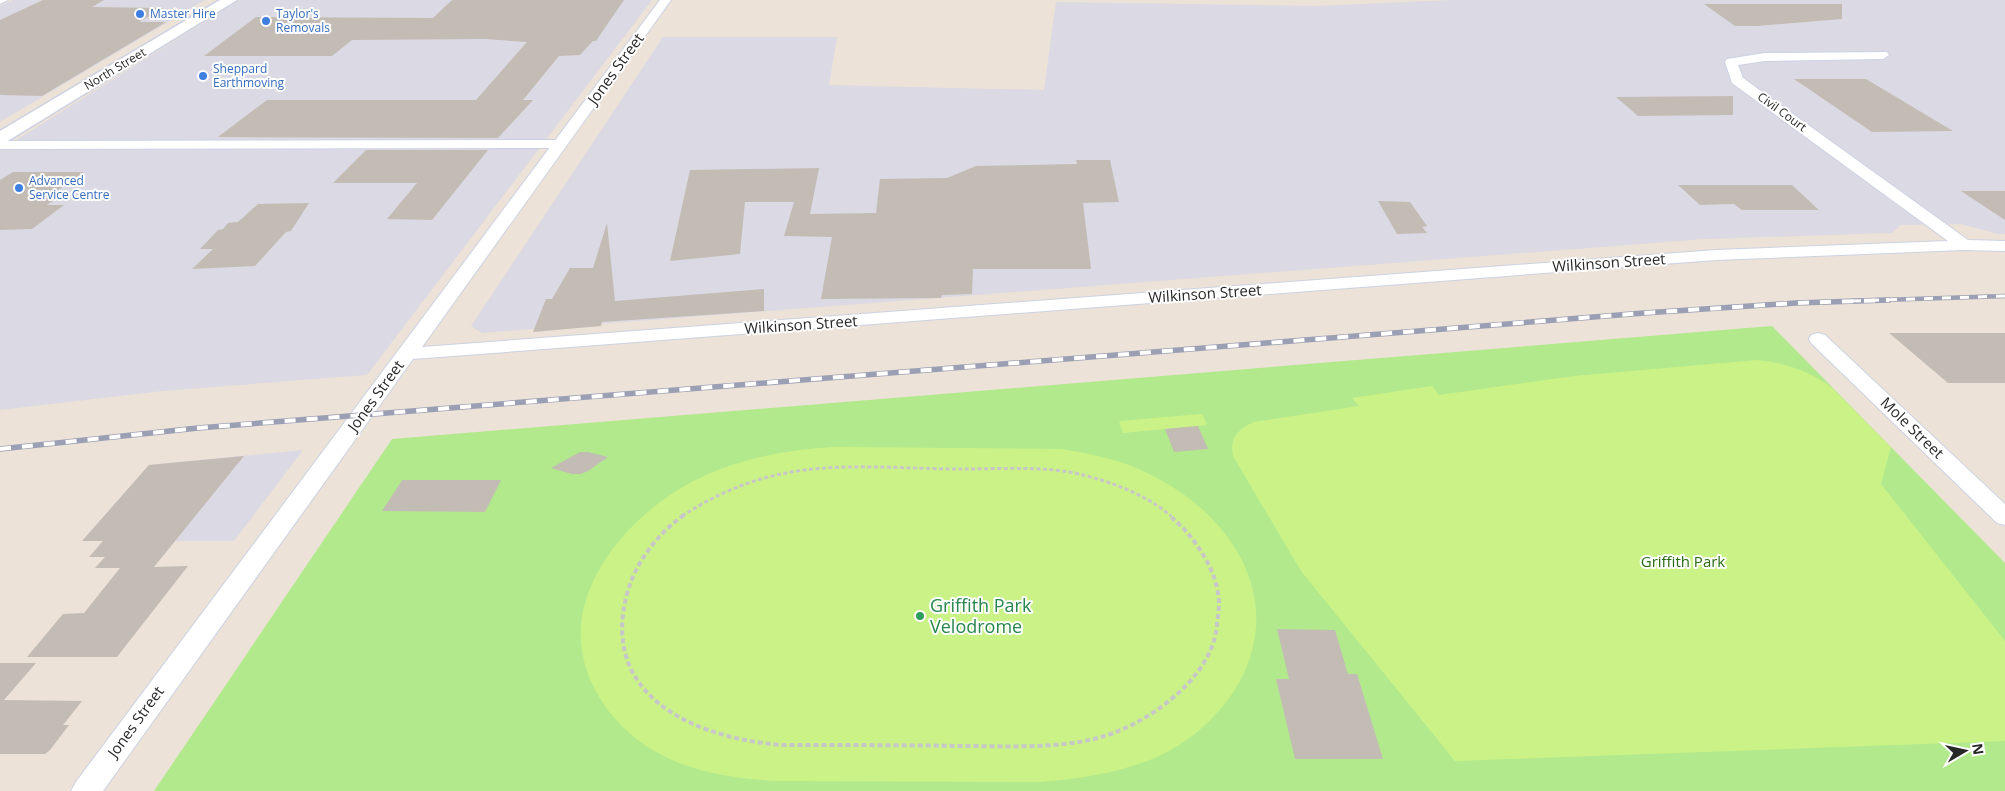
<svg xmlns="http://www.w3.org/2000/svg" width="2005" height="791" font-family="'Open Sans',sans-serif">
<rect width="100%" height="100%" fill="#ece2d7"/>
<path fill="#dbd9e3" d="M13 0H205L0 122V6Z
M240 0H652L367 375 163 391 0 410V150Z
M1452 0H2005V234H1998L1961 224 1901 225 1892 233 1705 239 482 333 471 326 663 37H837L829 85 1044 90 1056 2 1315 6Z
M303 450 234 541H82L149 465Z"/>
<path fill="#b2e98d" d="M1772 326 2005 563V791H154L392 439Z"/>
<path fill="#cbf287" d="M1757 360C1785 363 1810 371 1832 388L1891 447 1881 484 2005 641V741L1455 761 1301 571 1233 456C1229 438 1238 429 1254 422L1359 406 1352 398 1432 386 1439 395 1574 376Z
M1202 414 1207 425 1123 433 1119 421Z
M835 447 1061 449C1092 454 1123 460 1151 475 1227 512 1283 591 1243 675 1226 710 1193 741 1157 757 1119 773 1080 779 1039 782L773 781C734 778 695 773 660 754 605 725 566 662 586 600 598 562 624 531 655 506 706 465 772 450 835 447Z"/>
<path fill="#c3bcb4" d="M43 0H104L92 7 163 8 139 22H166L42 96 0 95V20Z
M452 0H624L596 41H593L580 55 559 56 523 100H533L498 138 218 137 267 100H476L527 42 485 39 352 40 332 56H204L256 17 433 18Z
M1704 4H1842V19L1757 26H1735Z
M1794 79H1866L1953 131 1872 132Z
M1733 96V115L1638 116 1616 97Z
M366 150H488L432 220 387 219 417 183H333Z
M1076 160H1110L1119 202 1083 203 1091 269H973L972 294 942 295 941 298 821 299 832 237 784 236 794 202H745L740 254 670 261 690 170 819 168 810 214 876 213 880 179 947 178 976 166 1077 164Z
M13 172H84L54 193H63L47 205H64L32 229 0 230V180Z
M1678 185H1792L1819 210H1742L1734 204 1700 205Z
M1961 191H2005V220Z
M1378 201 1410 202 1427 226 1422 227 1427 233 1397 234Z
M309 203 291 231 286 232 255 266 192 269 213 249H200L218 230 223 229 228 223 238 222 258 204Z
M607 223 615 301 764 289V311L602 322 601 326 533 332 546 299H552L570 268H593Z
M1889 333H2005V383H1948Z
M1198 426 1208 449 1174 452 1165 429Z
M580 452H588L608 457 588 471 581 474H572L551 468Z
M244 456 154 567 188 566 117 657H27L63 614 84 613 120 568H95L105 557H89L103 541H82L149 465Z
M402 480H501L485 512 382 511Z
M1277 629 1335 630 1348 674H1357L1383 759H1295L1276 679H1289Z
M0 663H36L4 700 82 701 63 725H69L50 750 45 754H0Z"/>
<g fill="none" stroke-linecap="round" stroke-linejoin="round">
<defs>
<path id="service" d="M0 145 560 144"/>
<path id="minor" d="M0 0H8L0 4Z
M660 0H671L422 347 1716 250 1948 241 1732 83 1725 62 1727 59 1765 53 1887 52 1889 55 1883 59 1765 61 1738 65 1743 78 1968 240 2005 241V251L1964 250 1716 260 413 359 103 791H71L76 782Z
M1818 333 1825 335 2005 504V525L1997 523 1811 343 1809 339 1811 335Z"/>
<path id="tertiary" d="M220 0H237L6 142 0 143V131Z"/>
</defs>
<use href="#service" stroke="#ccd2e3" stroke-width="10"/>
<use href="#minor" stroke="#ccd2e3" stroke-width="2"/>
<use href="#tertiary" stroke="#ccd2e3" stroke-width="3"/>
<path stroke="#c7c7c7" stroke-width="3" stroke-dasharray="4 2.5" stroke-linecap="butt" d="M682 516C710 498 739 484 772 476 832 461 899 469 961 469 998 469 1038 466 1075 473 1109 481 1144 493 1171 516"/>
<path stroke="#c7c7c7" stroke-width="4" stroke-dasharray="5 3" stroke-linecap="butt" d="M684 515C658 533 635 563 627 594 599 698 697 738 781 745 841 745 902 745 962 746 1006 746 1051 749 1094 739 1144 727 1213 680 1217 624 1218 617 1219 609 1219 602 1217 568 1194 536 1169 515"/>
<use href="#service" stroke="#fff" stroke-width="8"/>
<use href="#minor" fill="#fff" fill-rule="evenodd"/>
<use href="#tertiary" fill="#fff" fill-rule="evenodd"/>
<defs>
<path id="rail-far1" d="M1852 301 2005 296"/>
<path id="rail" d="M0 449 198 428 1644 313 1796 303 1889 300"/>
</defs>
<use href="#rail-far1" stroke="#9a9fb4" stroke-width="4.5"/>
<use href="#rail" stroke="#9a9fb4" stroke-width="5.5"/>
<use href="#rail-far1" stroke="#fff" stroke-width="3" stroke-dasharray="9" stroke-linecap="butt"/>
<use href="#rail" stroke="#fff" stroke-width="4" stroke-dasharray="11" stroke-linecap="butt"/>
</g>
<g fill="#3f7fe0" stroke="#fff" stroke-width="2">
<circle cx="140" cy="14" r="5"/>
<circle cx="266" cy="21" r="5"/>
<circle cx="203" cy="76" r="5"/>
<circle cx="19" cy="188" r="5"/>
</g>
<circle fill="#2e9e5b" stroke="#fff" stroke-width="2" cx="920" cy="616" r="5"/>
<g text-anchor="middle" stroke-width="4" stroke-linejoin="round" paint-order="stroke">
<g font-size="12" fill="#366cbe" stroke="#fff" text-anchor="start">
<text x="150" y="18">Master Hire</text>
<text x="276" y="18">Taylor's<tspan x="276" dy="14">Removals</tspan></text>
<text x="213" y="73">Sheppard<tspan x="213" dy="14">Earthmoving</tspan></text>
<text x="29" y="185">Advanced<tspan x="29" dy="14">Service Centre</tspan></text>
</g>
<g font-size="12" fill="#282828" stroke="#fff">
<text transform="translate(115 69) rotate(-31)" y="4">North Street</text>
<text transform="translate(1782 112) rotate(36)" y="4">Civil Court</text>
</g>
<g font-size="15" fill="#282828" stroke="#fff">
<text transform="translate(616 69) rotate(-54)" y="5">Jones Street</text>
<text transform="translate(1609 263) rotate(-4)" y="5">Wilkinson Street</text>
<text transform="translate(1205 294) rotate(-4)" y="5">Wilkinson Street</text>
<text transform="translate(801 325) rotate(-4)" y="5">Wilkinson Street</text>
<text transform="translate(376 396) rotate(-54)" y="5">Jones Street</text>
<text transform="translate(1912 428) rotate(44)" y="5">Mole Street</text>
<text transform="translate(136 722) rotate(-54)" y="5">Jones Street</text>
</g>
<g font-size="15" fill="#296a12" stroke="#fff">
<text x="1683" y="567">Griffith Park</text>
</g>
<g font-size="18" fill="#27864d" stroke="#fff" text-anchor="start">
<text x="930" y="612">Griffith Park<tspan x="930" dy="21">Velodrome</tspan></text>
</g>
</g>
<g transform="translate(1965 751) rotate(81)" stroke="#ffffff" stroke-width="4" paint-order="stroke">
<path d="M0-4L9 19L0 12L-9 19Z" fill="#282828"/>
<text y="-8" font-size="14" font-weight="bold" text-anchor="middle" fill="#282828">N</text>
</g>
</svg>
